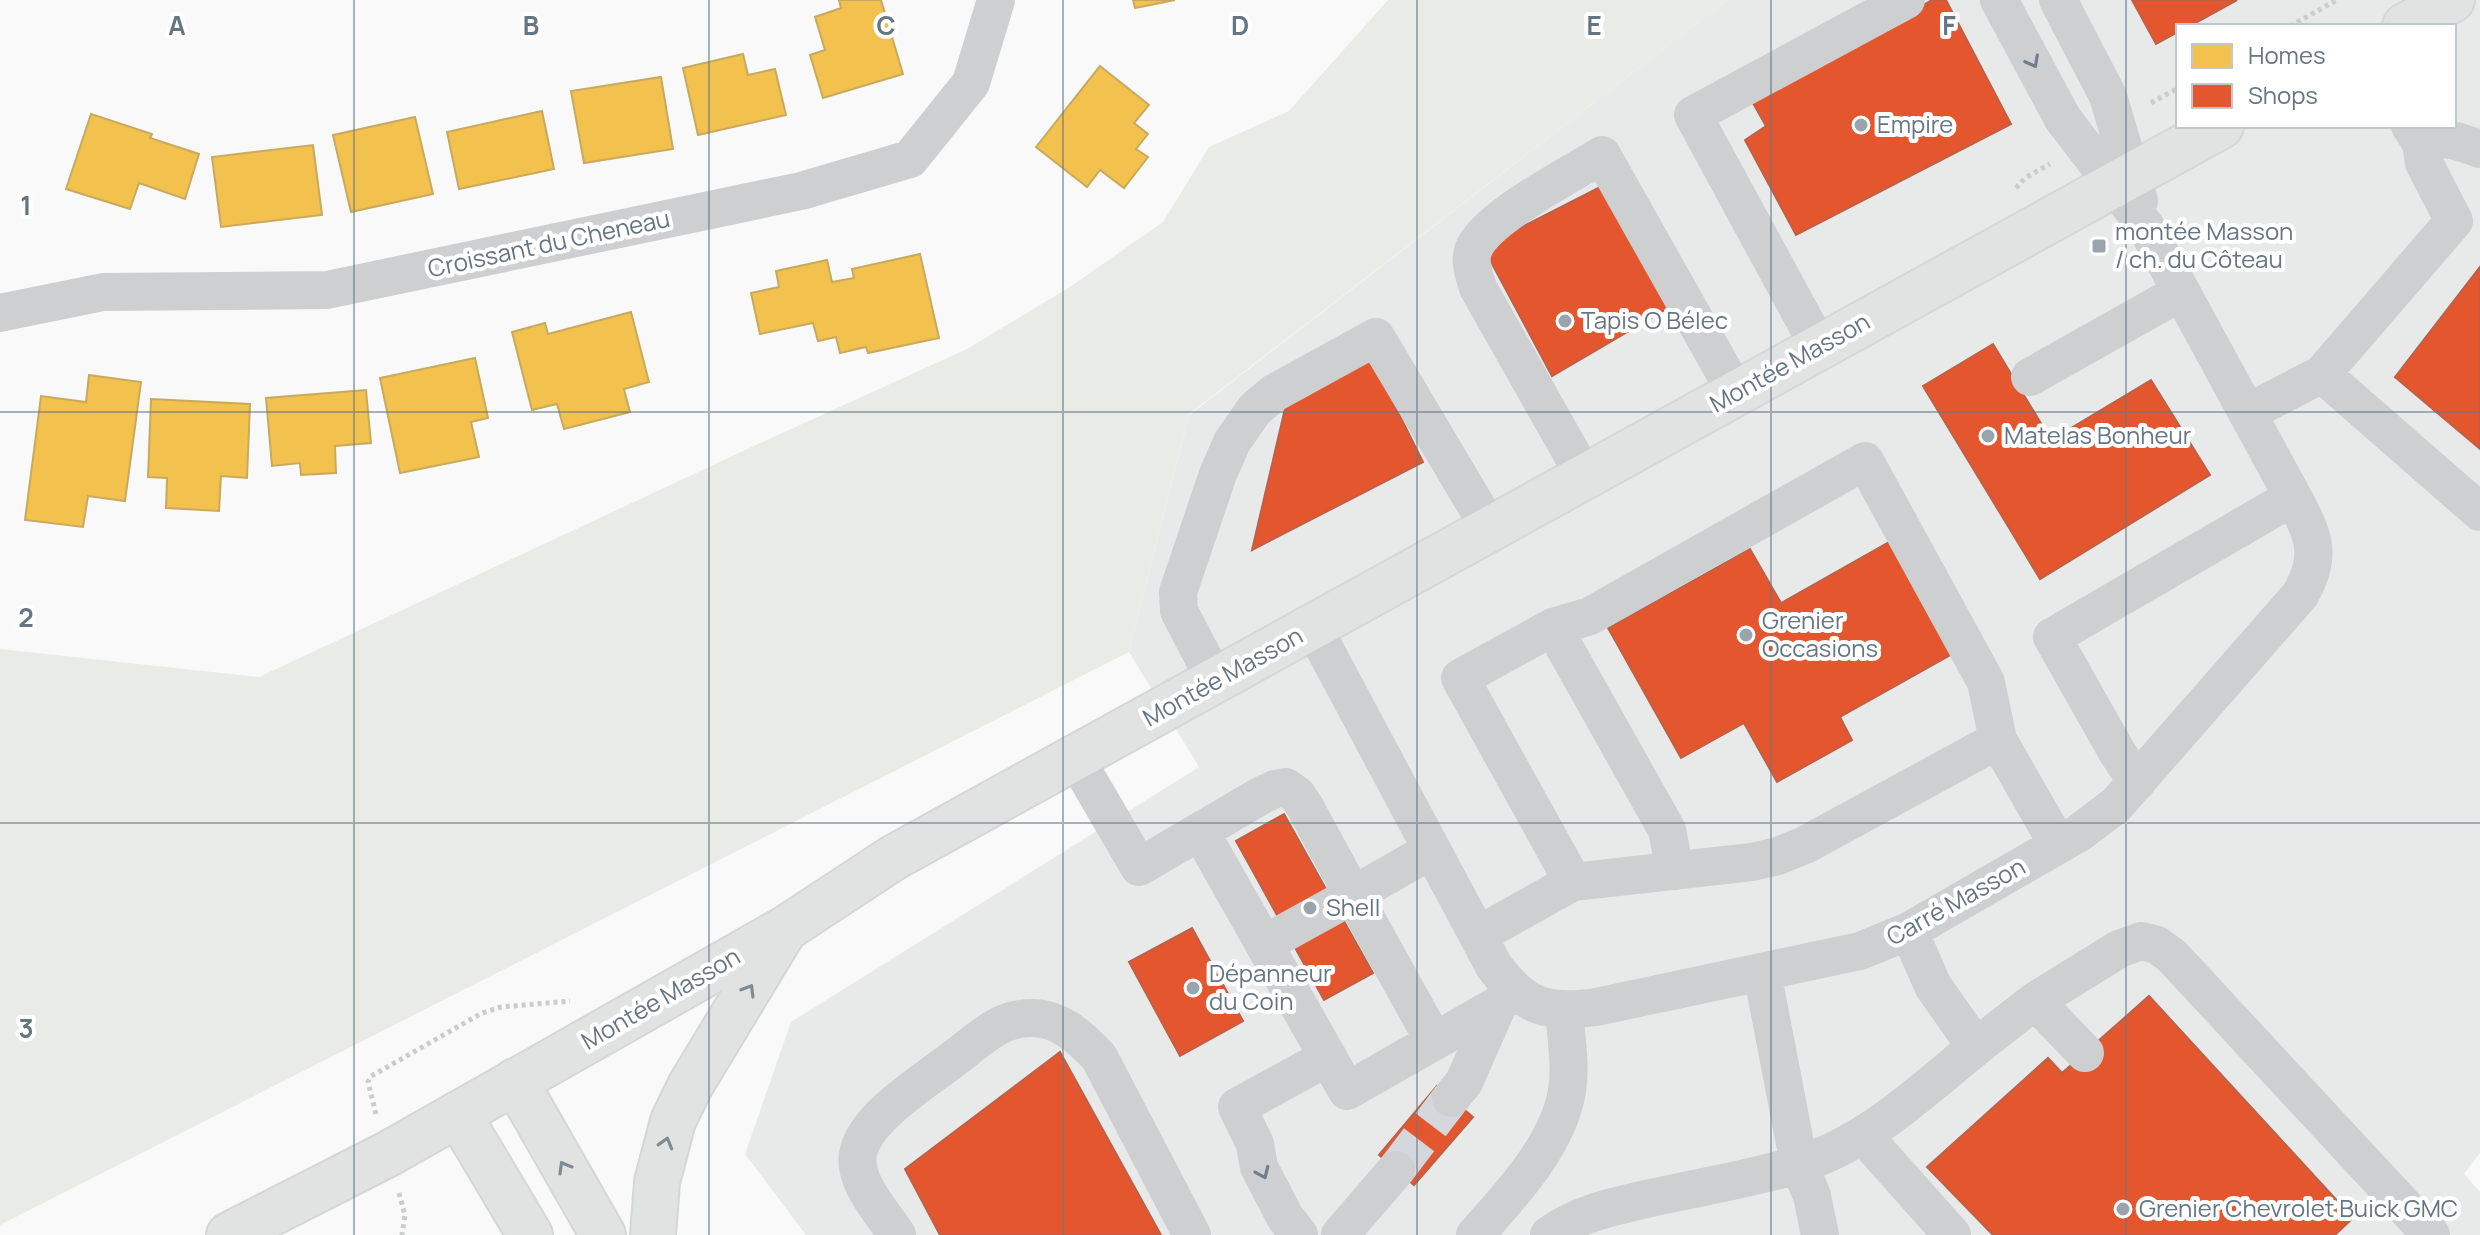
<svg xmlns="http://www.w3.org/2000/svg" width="2480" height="1235" font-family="Manrope,sans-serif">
<rect width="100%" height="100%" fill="#f9f9f9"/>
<path fill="#e8e9e9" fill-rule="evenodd" d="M1727 0H2480V1153L2464 1174 2480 1192V1235H806L745 1154 791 1022 1199 767 1129 652 1189 415ZM2178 26H2454V126H2178Z"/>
<path fill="#e8ebe6" d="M1388 0H1727L1189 414 1129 652 0 1225V649L259 677 769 439 967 349 1070 287 1163 222 1209 147 1289 111Z"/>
<path fill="#f2c14e" stroke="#c8aa5e" stroke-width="2" d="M839 0H881L903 74 823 98 810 55 825 50 815 17 841 8Z
M1133 0H1175L1135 8Z
M743 54 748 75 775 69 786 115 698 135 683 68Z
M1100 66 1149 105 1134 123 1148 134 1136 149 1148 157 1124 188 1100 170 1087 187 1036 147Z
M661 77 673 149 584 163 571 91Z
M542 111 554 169 459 189 447 132Z
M91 114 152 134 150 138 199 154 185 199 139 183 130 209 66 189Z
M415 117 433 194 351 212 333 135Z
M313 145 322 215 221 227 212 157Z
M920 254 939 338 868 353 866 347 840 353 836 337 818 341 813 323 760 334 751 293 779 287 776 271 827 260 832 282 854 278 852 269Z
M631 312 649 382 624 389 630 412 564 429 557 404 532 410 512 332 545 323 548 334Z
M475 358 488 418 471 422 479 457 400 473 380 378Z
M89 375 141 382 125 501 88 496 83 527 25 520 41 396 86 402Z
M366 390 371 443 335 446 336 473 301 475 300 463 272 466 266 398Z
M151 399 250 404 247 478 221 476 219 511 166 508 167 478 148 477Z"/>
<path fill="#e4572e" stroke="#be6048" stroke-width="2" d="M1932 0H1946L2011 124 1796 235 1745 140 1766 126 1753 103Z
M2132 0H2237L2190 26H2178V32L2156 44Z
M1600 187 1670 307 1552 376 1483 247Z
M2480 267V449L2395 377Z
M1993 344 2051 440 2151 380 2210 475 2040 579 1923 386Z
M1369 354 1423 462 1252 550 1287 400Z
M1889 542 1952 654 1840 717 1852 740 1777 782 1744 723 1681 758 1608 628 1750 549 1781 603Z
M1284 814 1373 973 1324 1000 1236 841Z
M1192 928 1243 1021 1180 1056 1129 962Z
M2149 996 2353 1218 2335 1235H1993L1927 1167 2048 1058 2062 1073Z
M1060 1052 1161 1235H940L905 1169Z
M1437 1086 1473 1117 1414 1185 1379 1155Z"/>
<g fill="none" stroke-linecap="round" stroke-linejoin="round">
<path stroke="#d4d8dc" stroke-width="38" stroke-dasharray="38 19" stroke-linecap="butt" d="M1396 1170 1451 1098"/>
<defs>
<path id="major" d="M2405 26 2452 0
M229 1235 388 1154 785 929 893 858 2221 126"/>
<path id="highway" d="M515 1081 603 1235
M458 1114 530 1235
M653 1235 657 1182 673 1121 690 1086 785 929"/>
</defs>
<use href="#major" stroke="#d5d6d7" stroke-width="48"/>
<use href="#highway" stroke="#d5d6d6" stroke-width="48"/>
<path stroke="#cbcccd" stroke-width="5" stroke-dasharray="4 4" stroke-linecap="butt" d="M2290 26 2337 0
M2151 103 2178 88
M2016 188 2025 178 2050 164
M1216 972 1232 963
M376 1114 368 1082 371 1076 382 1070 482 1013 501 1007 570 1001
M399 1193 405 1215 402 1235"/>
<path stroke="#cecfd0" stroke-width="38" d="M2058 0 2108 96 2139 201
M2421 143C2442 135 2459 141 2480 149
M0 313 103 292 327 290 801 191 910 159 971 83 996 0
M1819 347 1693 115 1906 0
M2322 374 2454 221 2424 163 2421 143 2410 126
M2030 377 2181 292
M2247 413 2322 374 2480 512
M1585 477 1478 288C1475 277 1469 263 1473 251 1483 219 1572 174 1602 155L1736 393
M1313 627 1494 966C1524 1007 1546 1014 1596 1007L1860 951 1909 931 2079 833 2116 805 2300 595C2323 556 2314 536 2293 497L2146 227 2063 119 1999 0
M1553 627 1590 616 1865 461 1986 682 1998 740
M1216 682 1179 611 1178 592 1218 474 1232 442 1255 409 1274 393 1376 337 1490 529
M1076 759 1139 867 1262 795 1275 789 1286 787 1297 795 1305 807 1353 895 1432 850
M2137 782 2117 752 2052 637 2293 497
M1200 831 1347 1091 1498 1005 1514 989
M1573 882 1752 862 1778 856 1805 845 1998 740 2058 845
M1478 935 1573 882 1460 678 1553 627 1667 830 1675 871
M1264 944 1353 895 1434 1041
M1762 972 1799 1164 1812 1196 1820 1235
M2035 1001 2085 1053
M1976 1047 2035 1001 2119 949 2141 941 2157 945 2172 956 2431 1235
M1451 1098 1464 1082 1498 1005
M1863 1135 1952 1235
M897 1235C883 1213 853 1182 858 1154 864 1118 925 1081 952 1060 967 1049 981 1036 997 1027 1008 1021 1019 1018 1032 1018 1060 1018 1081 1038 1099 1057L1192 1235
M1299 1235 1285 1217 1259 1167 1255 1144 1237 1107 1328 1057
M1340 1235 1396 1170
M1475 1235C1511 1195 1558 1145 1567 1091 1571 1064 1566 1037 1564 1010
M1549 1235C1579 1213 1615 1206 1651 1198 1700 1187 1752 1179 1800 1164 1868 1143 1922 1091 1976 1047L1933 986 1909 931"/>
<use href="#major" stroke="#e1e2e2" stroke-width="44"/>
<use href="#highway" stroke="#e1e2e2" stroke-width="44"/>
</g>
<defs><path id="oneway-chevron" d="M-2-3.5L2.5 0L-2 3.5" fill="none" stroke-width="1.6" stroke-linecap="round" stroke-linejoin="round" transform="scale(2)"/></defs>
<g stroke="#707f8b">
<use href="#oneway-chevron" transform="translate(2033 62) rotate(62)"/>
<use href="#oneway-chevron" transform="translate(1263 1173) rotate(66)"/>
</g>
<g stroke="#7e8c96">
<use href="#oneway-chevron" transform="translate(749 990) rotate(-59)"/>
<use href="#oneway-chevron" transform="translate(666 1143) rotate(-74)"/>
<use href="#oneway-chevron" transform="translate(564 1167) rotate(-120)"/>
</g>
<path fill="none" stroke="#657683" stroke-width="2" stroke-opacity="0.55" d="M354 0V1235M709 0V1235M1063 0V1235M1417 0V1235M1771 0V1235M2126 0V1235M0 412H2480M0 823H2480"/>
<g fill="#99a4ac" stroke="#fff" stroke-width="3">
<circle cx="1861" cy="125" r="8"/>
<rect x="2091" y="238" width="16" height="16" rx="4"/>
<circle cx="1565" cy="321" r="8"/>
<circle cx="1988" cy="436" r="8"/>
<circle cx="1746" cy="635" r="8"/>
<circle cx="1310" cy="908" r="8"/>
<circle cx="1193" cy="988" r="8"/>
<circle cx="2123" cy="1209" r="8"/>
</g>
<g text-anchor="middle" stroke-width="8" stroke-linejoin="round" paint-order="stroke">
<g font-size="24" fill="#657683" stroke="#fff" text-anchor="start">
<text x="1877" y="133">Empire</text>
<text x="2115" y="240">montée Masson<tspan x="2115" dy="28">/ ch. du Côteau</tspan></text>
<text x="1581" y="329">Tapis O Bélec</text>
<text x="2004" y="444">Matelas Bonheur</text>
<text x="1762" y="629">Grenier<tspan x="1762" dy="28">Occasions</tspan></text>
<text x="1326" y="916">Shell</text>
<text x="1209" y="982">Dépanneur<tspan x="1209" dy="28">du Coin</tspan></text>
<text x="2139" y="1217">Grenier Chevrolet Buick GMC</text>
</g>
<g font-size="24" fill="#657683" stroke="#fff">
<text transform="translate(549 244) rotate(-12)" y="8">Croissant du Cheneau</text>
<text transform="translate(1790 363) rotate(-29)" y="8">Montée Masson</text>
<text transform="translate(1223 677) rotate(-29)" y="8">Montée Masson</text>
<text transform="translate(1956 902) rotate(-29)" y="8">Carré Masson</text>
<text transform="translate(661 999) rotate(-30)" y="8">Montée Masson</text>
</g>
</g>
<g font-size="26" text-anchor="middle" font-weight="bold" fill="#657683" stroke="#fff" stroke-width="8" stroke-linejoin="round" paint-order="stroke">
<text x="177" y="35">A</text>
<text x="531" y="35">B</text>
<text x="886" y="35">C</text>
<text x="1240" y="35">D</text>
<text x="1594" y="35">E</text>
<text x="1949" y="35">F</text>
<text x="26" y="215">1</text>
<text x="26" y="627">2</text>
<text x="26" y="1038">3</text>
</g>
<rect x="2176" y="24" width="280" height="104" fill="#ffffff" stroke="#c1c8cd" stroke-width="2"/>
<rect x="2192" y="44" width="40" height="24" fill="#f2c14e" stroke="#c1c8cd" stroke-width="2"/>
<text x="2248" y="64" font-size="24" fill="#657683">Homes</text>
<rect x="2192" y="84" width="40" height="24" fill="#e4572e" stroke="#c1c8cd" stroke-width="2"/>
<text x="2248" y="104" font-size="24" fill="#657683">Shops</text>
</svg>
